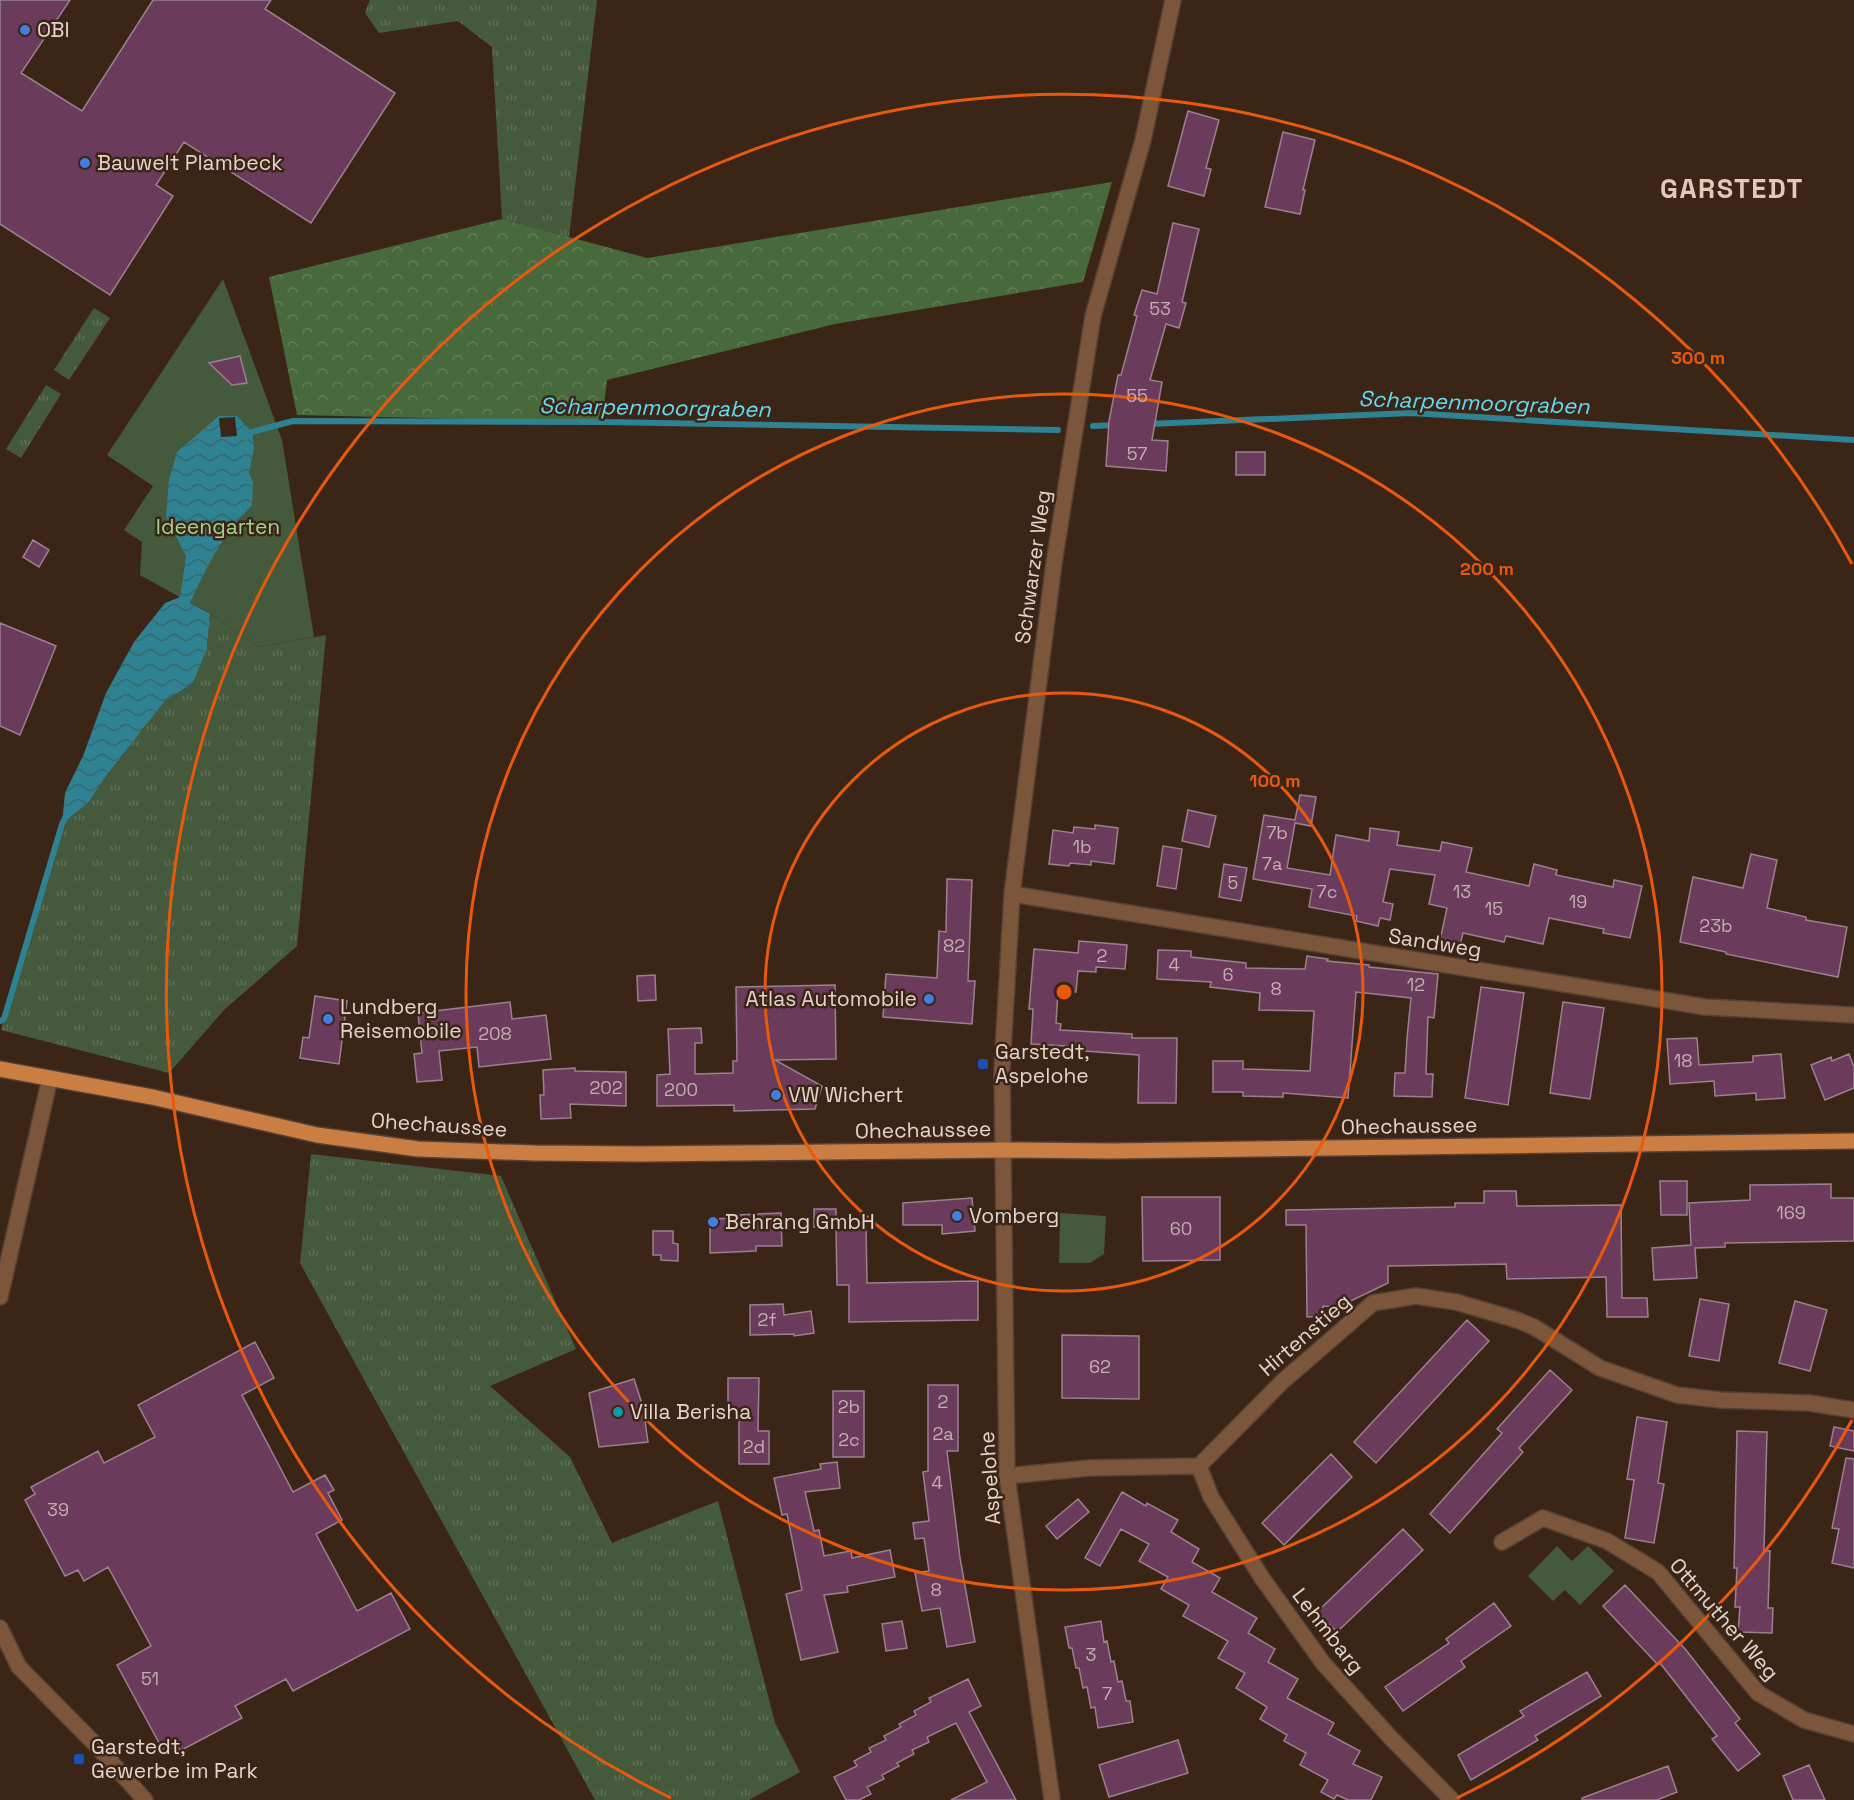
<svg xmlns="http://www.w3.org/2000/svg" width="1854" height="1800" font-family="'Space Grotesk',sans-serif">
<defs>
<pattern id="grass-tufts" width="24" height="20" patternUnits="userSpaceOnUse" patternTransform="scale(1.5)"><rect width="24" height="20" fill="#45593d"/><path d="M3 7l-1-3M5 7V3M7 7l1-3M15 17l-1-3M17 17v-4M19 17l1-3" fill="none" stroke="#607058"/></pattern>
<pattern id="forest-crowns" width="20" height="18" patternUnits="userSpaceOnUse" patternTransform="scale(1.5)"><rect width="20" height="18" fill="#48693b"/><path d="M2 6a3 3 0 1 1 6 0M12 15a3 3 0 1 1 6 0" fill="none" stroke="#627e56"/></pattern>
<pattern id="water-waves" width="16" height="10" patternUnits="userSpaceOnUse" patternTransform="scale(1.5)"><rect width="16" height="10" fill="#2f8291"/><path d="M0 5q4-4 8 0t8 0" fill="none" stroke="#37686f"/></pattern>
</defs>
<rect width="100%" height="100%" fill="#3b2517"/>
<path fill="url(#grass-tufts)" d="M370 0H597L569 237 502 219 492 47 458 21 379 33 365 13Z
M94 308 110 318 69 380 54 370Z
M46 385 61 394 21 458 6 449Z
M210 614 259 647 326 635 297 946 224 1010 169 1073 1 1030 62 824 88 803 106 776 165 701 193 683 207 649Z
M311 1154 501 1176 576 1349 490 1386 570 1457 612 1543 718 1501 775 1723 800 1772 749 1800H595L300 1263Z"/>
<path fill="url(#forest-crowns)" d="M1112 182 1083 282 835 324 607 380 602 422 297 415 269 277 502 219 647 258Z"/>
<path fill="#45593d" d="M223 279 282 440 314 637 259 647 210 614 140 575 142 542 124 530 153 486 107 455Z
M1060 1213 1106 1216 1104 1254 1090 1263H1059Z
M1557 1546 1572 1561 1588 1546 1614 1571 1580 1605 1565 1590 1553 1601 1528 1576Z"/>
<path fill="url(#water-waves)" d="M219 416H237L252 432 254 448 249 473 253 482 252 505C222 536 208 564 190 603L210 614 207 649 193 683 165 701 106 776 88 803 62 824 65 793 83 756 106 693 134 642 165 603 180 597 186 556 166 517 169 480 177 452Z"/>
<path fill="#3b2517" d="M235 417 237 436 221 437 219 418Z"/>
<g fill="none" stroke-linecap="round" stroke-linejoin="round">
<path stroke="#2f8291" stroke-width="6" d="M1148 424 1411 413 1854 440
M1093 426 1116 425
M246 437 252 432 293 421 602 422 1058 430
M0 1021 4 1019 62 824 65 818"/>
</g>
<path fill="#6b3b5b" stroke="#9b8090" stroke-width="1.5" d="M0 0H70L21 73 82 111 153 0H271L265 9 395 93 311 223 184 142 156 185 173 196 110 295 0 224Z
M1188 111 1219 120 1206 168 1211 169 1204 196 1168 186Z
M1283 132 1315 140 1303 190H1305L1300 214 1265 207Z
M1173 223 1199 229 1182 302 1186 303 1179 328 1166 324 1150 380 1162 382 1152 440 1168 441 1166 471 1106 466 1109 421 1118 375H1121L1137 316 1134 315 1142 290 1157 294Z
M240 356 247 383 232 385 209 363Z
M1236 452H1265V475H1236Z
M33 540 49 550 39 567 23 557Z
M0 623 56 646 20 735 0 726Z
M1300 795 1316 797 1311 826 1295 823 1287 868 1330 875 1336 835 1369 841 1370 828 1399 832 1397 845 1440 851 1442 842 1472 848 1466 872 1529 886 1534 864 1557 870 1556 875 1613 887 1614 880 1642 886 1630 938 1603 933 1604 929 1549 918 1543 944 1506 936 1504 942 1463 933 1459 949 1439 945 1447 908 1429 904 1435 875 1390 869 1383 902 1393 904 1390 920 1380 918 1378 926 1356 921 1357 916 1309 907 1312 889 1253 879 1264 815 1295 820Z
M1188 810 1216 816 1209 847 1182 841Z
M1095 825 1118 828 1114 864 1091 861V865L1070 863 1069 866 1049 864 1053 830 1073 833 1074 827 1095 829Z
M1163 846 1182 849 1176 889 1157 886Z
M1751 854 1777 860 1767 908 1806 917V920L1847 927 1838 977 1726 954V952L1680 942 1693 877 1743 888Z
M1224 864 1247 868 1241 901 1219 897Z
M947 879 972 880 968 981H975L972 1024 883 1017 886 974 937 978 939 931 946 932Z
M1079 941 1127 945 1125 969 1096 967V972L1078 971 1076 992 1058 991 1056 1023 1061 1024 1060 1030 1132 1034V1038H1177L1176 1103H1138L1139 1055 1084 1051V1047L1031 1044 1033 1009H1029L1034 949 1078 953Z
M1158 950 1191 951V957L1246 963V968L1305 969 1307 956 1328 959 1327 961 1369 965V967L1438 974 1434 1018 1428 1017 1426 1074H1433L1432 1097 1394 1096 1395 1073H1405L1407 1038 1411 998 1356 992 1348 1098 1283 1093V1097L1243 1096V1092H1213V1061H1243V1069L1310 1071 1314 1011 1259 1010 1260 993 1210 987 1211 982 1157 979Z
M655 975 656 1000 638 1001 637 976Z
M835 985 836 1059 775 1060 822 1086 815 1109 734 1111V1105L657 1106V1075L670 1074 668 1029 701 1028 702 1043H695V1074L733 1073V1061H737L736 987Z
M1481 987 1524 993 1508 1105 1465 1098Z
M315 996 347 1001 339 1064 300 1058 303 1037 309 1038Z
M510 1002 512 1019 546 1015 551 1059 479 1067 477 1047 439 1051 442 1080 417 1082 414 1054 422 1053 418 1013Z
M1563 1002 1604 1008 1590 1099 1550 1093Z
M1697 1038 1699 1065 1753 1062V1056L1781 1054 1785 1098 1756 1100V1093L1715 1096 1714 1081 1670 1084 1667 1039Z
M1849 1054 1854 1067V1088L1825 1100 1811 1065 1831 1057 1832 1061Z
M575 1068V1071L626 1072V1106L570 1104 571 1118 541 1119 540 1095H544L543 1070Z
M1660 1181H1687V1215H1661Z
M1831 1184V1198H1854V1241L1725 1243V1247L1695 1248 1697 1278 1654 1280 1652 1248 1691 1245 1689 1203 1750 1200V1185Z
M1484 1191H1516L1517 1206 1621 1205 1622 1298H1647L1648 1317H1607L1606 1277 1507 1279 1506 1264 1388 1266V1283L1338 1307 1323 1306V1316L1307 1317 1306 1225H1286V1210L1455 1207V1203H1484Z
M1142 1197H1220V1260L1143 1261Z
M972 1198 975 1231 942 1234V1225H903V1203Z
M814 1209H836V1227H814Z
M781 1213 782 1246H756V1251L710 1253V1219L737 1218V1215Z
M866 1226 867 1283 978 1281V1320L849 1322V1285H837L836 1227Z
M653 1231H673V1243L678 1244V1261L661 1260V1255H653Z
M1700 1299 1729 1304 1719 1361 1689 1356Z
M1795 1301 1827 1310 1810 1371 1779 1363Z
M783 1304 784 1315 811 1311 814 1333 794 1336V1334L750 1335V1305Z
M1467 1320 1489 1341 1376 1463 1354 1442Z
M1062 1335 1139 1336V1399L1062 1398Z
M255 1342 274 1378 242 1395 293 1492 325 1475 334 1490 328 1493 342 1520 316 1534 357 1611 391 1593 410 1629 293 1691 286 1679 235 1706 242 1718 180 1751 177 1745 164 1752 117 1665 151 1646 108 1567 84 1581 78 1570 65 1576 25 1500 35 1494 31 1487 98 1451 104 1463 155 1437 138 1405Z
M1550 1370 1572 1390 1519 1448 1523 1452 1450 1533 1430 1514 1502 1433 1497 1429Z
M728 1378H759L758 1431H769V1464H739V1411H728Z
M634 1379 643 1407 648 1442 599 1447 589 1393Z
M928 1385H958V1451H947L960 1558 975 1642 947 1647 940 1608 922 1611 915 1573 929 1571 924 1538 915 1539 913 1523 929 1521 923 1472 928 1471Z
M833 1391H864V1457H833Z
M1637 1417 1667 1422 1658 1483 1664 1484 1654 1543 1625 1538 1634 1480 1627 1479Z
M1834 1427 1854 1431V1451L1830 1446Z
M1737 1431 1767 1432 1764 1550 1770 1551 1768 1608H1773L1772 1633 1738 1632 1740 1607H1735L1737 1568H1734Z
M1331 1454 1352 1477 1284 1545 1262 1523Z
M1846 1458 1854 1459V1568L1832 1563 1839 1529 1832 1528Z
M837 1462 840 1488 805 1492 814 1531 819 1530 824 1556 851 1551 852 1558 890 1550 895 1577 847 1586 848 1592 824 1595 838 1652 801 1660 786 1594 802 1590 787 1514 782 1515 774 1478 821 1469 820 1464Z
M1122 1492 1146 1506 1147 1503 1178 1520 1171 1532 1199 1549 1192 1562 1220 1578 1212 1592 1257 1618 1248 1633 1275 1649 1268 1662 1298 1679 1287 1698 1334 1723 1328 1734 1360 1751 1353 1764 1382 1777 1371 1800H1348L1337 1795 1334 1799 1321 1792 1328 1780 1300 1765 1306 1753 1284 1741 1287 1735 1260 1719 1267 1707 1236 1688 1245 1673 1218 1658 1228 1641 1183 1616 1189 1605 1161 1589 1168 1577 1139 1561 1149 1544 1121 1529 1100 1566 1085 1558Z
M1078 1499 1089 1512 1057 1539 1046 1526Z
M1403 1529 1423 1550 1337 1632 1317 1612Z
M1625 1585 1686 1650 1740 1719 1735 1723 1760 1754 1738 1771 1712 1739 1717 1736 1660 1663 1658 1665 1603 1606Z
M1494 1603 1511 1626 1461 1661 1465 1667 1403 1711 1385 1687 1449 1643 1446 1639Z
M902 1621 907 1648 886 1651 882 1624Z
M1101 1621 1104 1642 1107 1641 1111 1662 1114 1661 1118 1682 1122 1681 1126 1701H1130L1133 1722 1098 1728 1095 1707 1091 1708 1087 1687 1083 1688 1079 1668H1076L1072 1648H1069L1065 1627Z
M1587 1672 1601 1696 1535 1736 1538 1740 1471 1780 1458 1755 1524 1716 1520 1711Z
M968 1679 981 1706 969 1712 1016 1800H951L987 1782 956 1723 927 1737 929 1742 912 1750 914 1754 897 1763 899 1766 882 1775 884 1779 867 1787 871 1794 859 1800H846L834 1777 857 1766 854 1761 871 1752 869 1748 886 1740 884 1736 901 1727 899 1724 916 1715 914 1711 931 1702 929 1698Z
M1178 1740 1188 1773 1109 1797 1099 1765Z
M1809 1765 1825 1800H1793L1783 1776Z
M1668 1766 1677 1792 1657 1800H1582V1798Z"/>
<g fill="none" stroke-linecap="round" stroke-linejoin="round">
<defs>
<path id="minor" d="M1012 894 1705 1007 1854 1015
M0 1297 50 1078
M1199 1466 1211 1497 1262 1578 1323 1663 1390 1737 1452 1800
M1007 1476 1089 1468 1199 1466 1283 1381 1373 1303 1416 1296 1456 1302 1517 1320 1534 1327 1600 1368 1677 1395 1721 1400 1809 1403 1854 1410
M1502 1542 1543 1518 1607 1541 1658 1572 1758 1693 1804 1720 1854 1734
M0 1628 19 1667 95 1744 145 1800
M1052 1800 1007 1476 1002 1069 1012 894 1054 563 1093 316 1143 140 1173 0"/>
<path id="major" d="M0 1069 152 1097 317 1135 418 1149 535 1153 641 1154 1004 1150 1111 1151 1854 1141"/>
</defs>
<use href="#minor" stroke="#564134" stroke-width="18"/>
<use href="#major" stroke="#564134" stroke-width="18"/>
<use href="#minor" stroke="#7b563b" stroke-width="15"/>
<use href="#major" stroke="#ca7e43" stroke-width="15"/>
</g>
<g fill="none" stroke="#e8590c" stroke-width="3">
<circle cx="1064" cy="992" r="299"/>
<circle cx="1064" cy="992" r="598"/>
<path d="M1852 1420A897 897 0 0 1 1457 1798M671 1798A897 897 0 1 1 1852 564"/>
</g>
<g fill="#3f7fe0" stroke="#3b2517" stroke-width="2">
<circle cx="25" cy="30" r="6"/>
<circle cx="85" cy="163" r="6"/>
<circle cx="929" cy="999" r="6"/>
<circle cx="328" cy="1019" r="6"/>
<circle cx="776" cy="1095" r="6"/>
<circle cx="957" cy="1216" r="6"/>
<circle cx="713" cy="1222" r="6"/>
</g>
<g fill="#1a4fb4" stroke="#3b2517" stroke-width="2">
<rect x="977" y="1058" width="12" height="12" rx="3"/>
<rect x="73" y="1753" width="12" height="12" rx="3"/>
</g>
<circle fill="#0f9aa8" stroke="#3b2517" stroke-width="2" cx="618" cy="1412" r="6"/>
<g text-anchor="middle" stroke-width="5" stroke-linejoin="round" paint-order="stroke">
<g font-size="18" fill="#c5aeb0">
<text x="1160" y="315">53</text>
<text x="1137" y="402">55</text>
<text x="1137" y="460">57</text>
<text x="1277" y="839">7b</text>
<text x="1082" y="853">1b</text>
<text x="1272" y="870">7a</text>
<text x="1233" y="889">5</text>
<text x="1327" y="898">7c</text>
<text x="1462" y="898">13</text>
<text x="1578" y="908">19</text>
<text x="1494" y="915">15</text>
<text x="1716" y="932">23b</text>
<text x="954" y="952">82</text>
<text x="1102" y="962">2</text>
<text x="1174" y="971">4</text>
<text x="1228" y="981">6</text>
<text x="1416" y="991">12</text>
<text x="1276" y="995">8</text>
<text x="495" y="1040">208</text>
<text x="1683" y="1067">18</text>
<text x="606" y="1094">202</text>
<text x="681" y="1096">200</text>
<text x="1791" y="1219">169</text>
<text x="1181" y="1235">60</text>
<text x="767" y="1326">2f</text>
<text x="1100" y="1373">62</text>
<text x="943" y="1408">2</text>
<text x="849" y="1413">2b</text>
<text x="943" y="1440">2a</text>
<text x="849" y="1446">2c</text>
<text x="754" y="1453">2d</text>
<text x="937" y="1489">4</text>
<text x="58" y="1516">39</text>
<text x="936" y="1596">8</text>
<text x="1091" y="1661">3</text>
<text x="150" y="1685">51</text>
<text x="1107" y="1700">7</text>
</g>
<g font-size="21" fill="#e3d5cc" stroke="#3b2517" text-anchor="start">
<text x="37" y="37">OBI</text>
<text x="97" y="170">Bauwelt Plambeck</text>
<text x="917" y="1006" text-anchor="end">Atlas Automobile</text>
<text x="340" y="1014">Lundberg<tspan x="340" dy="24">Reisemobile</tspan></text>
<text x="995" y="1059">Garstedt,<tspan x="995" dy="24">Aspelohe</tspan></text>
<text x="788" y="1102">VW Wichert</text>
<text x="969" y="1223">Vomberg</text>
<text x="725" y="1229">Behrang GmbH</text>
<text x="630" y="1419">Villa Berisha</text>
<text x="91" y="1754">Garstedt,<tspan x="91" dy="24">Gewerbe im Park</tspan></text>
</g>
<g font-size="21" fill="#a1d58e" stroke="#3b2517">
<text x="218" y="534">Ideengarten</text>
</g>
<g font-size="21" fill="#e3d5cc" stroke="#3b2517">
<text transform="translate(1033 567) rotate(-82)" y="7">Schwarzer Weg</text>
<text transform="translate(1435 943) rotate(9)" y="7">Sandweg</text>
<text transform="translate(439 1125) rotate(4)" y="7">Ohechaussee</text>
<text transform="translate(1409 1126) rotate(-1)" y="7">Ohechaussee</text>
<text transform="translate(923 1130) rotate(-1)" y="7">Ohechaussee</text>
<text transform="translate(1305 1335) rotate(-41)" y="7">Hirtenstieg</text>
<text transform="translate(990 1478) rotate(-94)" y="7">Aspelohe</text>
<text transform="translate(1724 1619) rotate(49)" y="7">Ottmuther Weg</text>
<text transform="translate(1328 1631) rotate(52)" y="7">Lehmbarg</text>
</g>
<g font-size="22" font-style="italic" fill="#63dbf2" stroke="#3b2517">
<text transform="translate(1474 402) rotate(2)" y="8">Scharpenmoorgraben</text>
<text transform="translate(655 407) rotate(1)" y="8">Scharpenmoorgraben</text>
</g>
<g font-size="27" font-weight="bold" letter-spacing="1.5" fill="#e5c9b7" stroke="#3b2517">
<text x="1732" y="198">GARSTEDT</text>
</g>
</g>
<circle cx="1064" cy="992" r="9" fill="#e8590c" stroke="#3b2517" stroke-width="3"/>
<g font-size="18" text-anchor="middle" font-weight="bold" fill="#e8590c" stroke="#3b2517" stroke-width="5" stroke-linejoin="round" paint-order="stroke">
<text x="1698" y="364">300 m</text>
<text x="1487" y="575">200 m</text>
<text x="1275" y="787">100 m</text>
</g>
</svg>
